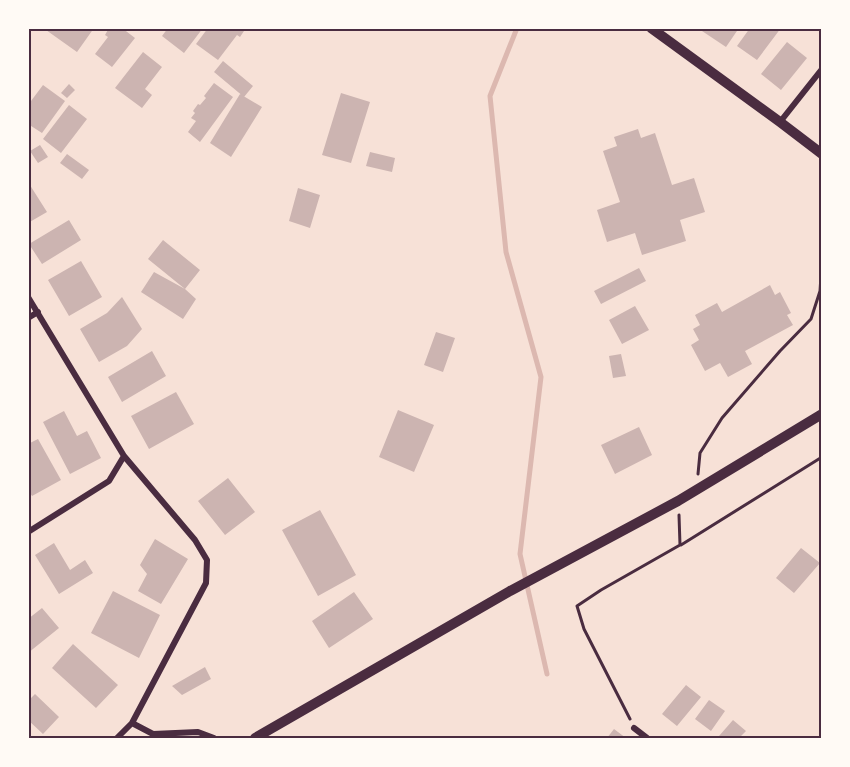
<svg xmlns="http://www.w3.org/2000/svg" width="850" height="767" font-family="Signika,sans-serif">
<rect width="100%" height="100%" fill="#f7e1d7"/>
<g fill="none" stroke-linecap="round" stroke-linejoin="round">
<path stroke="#dcb8b0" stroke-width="5" d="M517 28 490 96 506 252 541 377 520 554 547 674"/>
</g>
<path fill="#ccb4b1" d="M47 28H94L77 52 46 30Z
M109 28H122L135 38 112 67 95 54 108 37 105 35Z
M168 28H203L184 53 162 36Z
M208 28H246L240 37 237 35 218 60 196 44Z
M703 28H739L726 47 702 31Z
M750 28H781L757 60 737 46Z
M787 42 807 58 781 90 761 74Z
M143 52 162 67 145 89 152 95 142 108 115 88Z
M223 61 253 86 244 97 214 72Z
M214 83 233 97 200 142 188 132 196 121 191 118 195 113 193 111 198 104 200 105 206 98 204 96Z
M69 84 75 90 67 98 61 93Z
M43 85 65 101 42 133 28 124V105Z
M341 93 370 102 351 163 322 155Z
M240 94 262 107 231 157 210 143Z
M69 105 87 119 61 153 43 139Z
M638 129 641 138 655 133 672 185 694 178 705 212 680 220 686 241 642 255 635 233 607 242 597 210 620 202 603 151 617 146 614 137Z
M40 145 48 157 38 163 30 151Z
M370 152 395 158 392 172 366 166Z
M67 154 89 170 82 179 60 163Z
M28 182 47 212 28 223Z
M298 188 320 195 310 228 289 221Z
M69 220 81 240 42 264 29 244Z
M163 240 200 270 185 289 148 259Z
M81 261 102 297 69 316 48 280Z
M639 268 646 281 601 304 594 291Z
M154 272 185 289 196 299 183 319 141 292Z
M770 285 775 295 780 292 791 313 787 315 793 325 745 351 752 364 728 377 720 363 705 371 691 345 699 340 693 329 700 325 695 315 717 303 722 312Z
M122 297 142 329 127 346 99 362 80 329 107 313Z
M635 306 649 330 622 344 609 320Z
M436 332 455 338 443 372 424 365Z
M152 351 166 376 122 402 108 377Z
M621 354 626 376 613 378 609 356Z
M176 392 194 424 149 449 131 416Z
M398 410 434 425 414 472 379 457Z
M64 411 77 436 87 431 101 458 70 474 43 422Z
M639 427 652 455 615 474 601 445Z
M38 439 61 480 32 496 28 490V444Z
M228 478 255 512 225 535 198 501Z
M320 510 356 575 318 596 282 530Z
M155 539 188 559 161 604 138 591 147 574 140 565Z
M54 543 70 570 85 560 93 573 59 594 35 555Z
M801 548 820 563 794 593 776 578Z
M113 591 160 615 139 658 91 633Z
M354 592 373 619 329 648 312 621Z
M42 608 59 628 28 653V619Z
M73 644 118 685 96 708 52 668Z
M205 667 211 679 182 695 172 686Z
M686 685 701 697 677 726 662 714Z
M35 694 59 717 43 734 28 720V701Z
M709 700 725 711 711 731 695 719Z
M733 720 746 731 739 738H722L719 736Z
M614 729 626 738H607Z"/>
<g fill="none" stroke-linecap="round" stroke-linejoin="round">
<path stroke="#4a2c40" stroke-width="3" d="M698 474 700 453 722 418 780 351 811 319 820 291 822 260
M681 545 822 457
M630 719 584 629 577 606 601 590 680 545 679 515"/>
<path stroke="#4a2c40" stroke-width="6" d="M780 122 822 69
M28 297 124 456 109 481 28 532
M28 318 38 312
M132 723 153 734 198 732 214 738
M634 728 647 738
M117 738 132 723 206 583 207 560 195 540 124 456"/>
<path stroke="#4a2c40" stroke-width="10" d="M651 28 780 122 822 154
M255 738 510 591 678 501 822 414"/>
</g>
<rect width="850" height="767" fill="none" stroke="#fffaf5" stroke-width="60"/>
<rect x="30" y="30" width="790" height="707" fill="none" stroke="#4a2c40" stroke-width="2"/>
</svg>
